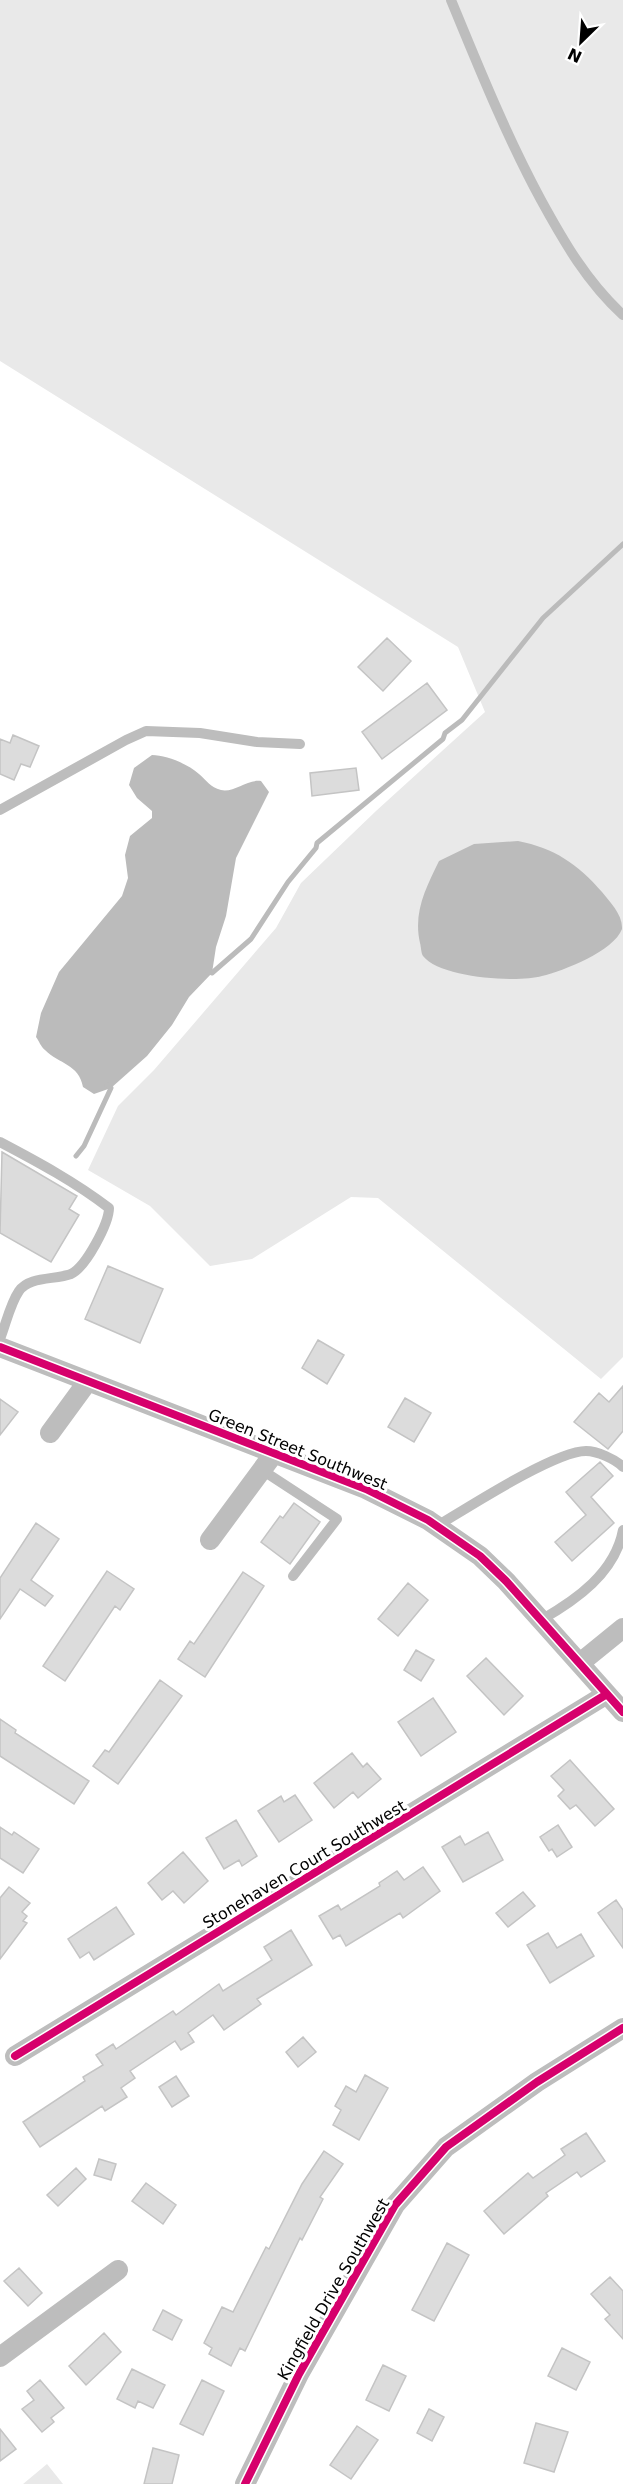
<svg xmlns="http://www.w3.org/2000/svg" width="623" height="2484" font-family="'DejaVu Sans',sans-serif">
<rect width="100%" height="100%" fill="#fff"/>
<path fill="#e9e9e9" d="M0 0H623V1357L601 1379 378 1198 351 1197 252 1259 210 1266 150 1206 88 1170 118 1106 154 1070 276 928 301 883 376 811 485 712 458 647 0 361Z
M47 2464 63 2484H23Z"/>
<path fill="#bbb" d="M152 755C166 755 188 764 199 774 207 781 210 787 221 790 234 793 247 779 261 781L269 792 236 858 226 916 216 947 212 973 189 997 172 1025 147 1056 111 1088 94 1094 83 1087C79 1064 59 1064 45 1050 41 1047 39 1041 36 1037L41 1013 59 972 122 896 128 878 125 855 130 836 152 818V811L137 798 129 785 134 768Z
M518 841C554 848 578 864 602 892 610 902 623 915 622 929 614 951 563 971 542 976 517 983 440 978 423 956 421 953 421 946 420 943 413 912 426 888 439 861L474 844Z"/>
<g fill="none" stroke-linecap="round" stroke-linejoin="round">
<path stroke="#bbb" stroke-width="5" d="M208 971 212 973 251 939 288 882 316 848 317 843 443 739 445 733 462 720 543 618 623 544
M76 1156 84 1146 111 1088 107 1085"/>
</g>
<path fill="#dcdcdc" stroke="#c4c4c4" stroke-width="1.5" d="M387 638 411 661 383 691 358 667Z
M427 683 447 710 382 759 362 732Z
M13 735 39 746 30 767 21 764 14 780 0 774V739L10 743Z
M356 768 359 790 312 796 310 773Z
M2 1152 77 1196 69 1209 79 1215 51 1262 0 1233Z
M108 1266 163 1289 140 1343 85 1319Z
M318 1340 344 1355 327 1384 302 1368Z
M623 1386V1431L608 1449 574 1422 599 1393 609 1402Z
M405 1398 431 1413 414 1442 388 1427Z
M0 1399 18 1412 0 1435Z
M600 1462 613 1476 591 1497 614 1523 572 1561 555 1542 586 1515 566 1492Z
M294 1503 320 1522 290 1564 261 1542 280 1516 283 1518Z
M36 1523 59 1539 31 1580 53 1596 45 1606 20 1589 0 1619V1578Z
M107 1571 134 1589 120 1610 115 1606 65 1681 43 1666Z
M243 1572 264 1586 205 1677 178 1659 190 1641 194 1644Z
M408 1583 428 1600 398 1636 378 1619Z
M416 1650 434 1660 421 1681 404 1670Z
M486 1658 523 1696 504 1715 467 1676Z
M160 1680 182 1696 118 1784 93 1766 105 1750 109 1752Z
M433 1698 456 1732 421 1756 398 1722Z
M0 1719 16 1730 15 1733 89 1781 74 1804 0 1756Z
M352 1753 363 1767 367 1763 381 1779 358 1798 353 1792 334 1808 314 1783Z
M570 1760 614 1809 595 1826 576 1805 570 1809 558 1796 564 1790 551 1776Z
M295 1795 312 1820 279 1842 258 1811 281 1796 284 1802Z
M236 1820 257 1856 242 1866 239 1860 224 1869 206 1838Z
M558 1825 572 1847 557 1857 552 1849 549 1851 540 1837Z
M0 1827 12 1835 14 1832 39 1849 23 1873 0 1858Z
M488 1832 503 1860 463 1882 442 1847 460 1836 465 1845Z
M183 1852 208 1881 184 1903 173 1891 162 1900 148 1883Z
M423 1867 440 1891 403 1918 400 1913 346 1946 340 1935 333 1939 319 1916 338 1905 341 1910 380 1886 379 1883 397 1871 404 1880Z
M9 1887 30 1903 22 1912 27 1916 23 1921 27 1923 0 1959V1898Z
M523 1892 535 1906 508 1927 496 1913Z
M616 1900 623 1910V1948L598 1913Z
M116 1907 134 1934 94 1960 89 1952 80 1958 68 1939Z
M291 1930 312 1965 257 1999 261 2004 224 2030 213 2015 188 2033 194 2042 181 2050 175 2041 130 2071 135 2078 121 2088 127 2097 105 2111 102 2106 40 2147 23 2122 85 2081 83 2077 103 2065 96 2055 113 2044 116 2049 173 2011 176 2015 219 1984 223 1991 272 1960 264 1947Z
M548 1933 557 1948 581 1934 594 1956 550 1983 527 1945Z
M303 2037 316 2052 298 2067 286 2052Z
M365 2075 388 2088 359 2140 333 2125 341 2110 335 2106 346 2086 356 2092Z
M176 2076 189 2096 172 2107 159 2087Z
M586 2133 605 2161 581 2177 577 2172 546 2193 548 2196 504 2234 484 2211 528 2173 533 2178 565 2155 561 2149Z
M324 2151 343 2164 320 2197 323 2199 302 2240 300 2238 245 2351 240 2348 231 2366 209 2354 212 2348 204 2343 222 2307 233 2312 266 2247 269 2249 302 2184Z
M99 2159 116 2164 111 2180 94 2175Z
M76 2168 86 2179 58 2206 47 2195Z
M146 2183 176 2205 163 2224 132 2201Z
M447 2243 469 2255 434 2321 412 2310Z
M19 2268 42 2293 28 2306 4 2281Z
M610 2277 623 2291V2339L605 2319 610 2315 591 2294Z
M163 2310 182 2320 172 2340 153 2330Z
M104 2333 121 2352 86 2385 69 2366Z
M562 2348 590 2362 576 2390 548 2376Z
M383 2365 406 2376 389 2411 366 2400Z
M132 2369 165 2385 153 2408 138 2401 135 2408 117 2399Z
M40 2380 64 2408 51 2418 54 2422 42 2432 22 2409 34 2400 27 2391Z
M202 2380 224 2391 203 2435 180 2424Z
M429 2409 444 2417 432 2441 417 2433Z
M536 2423 568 2432 554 2472 524 2463Z
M357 2426 378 2440 351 2479 330 2465Z
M0 2429 16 2449 0 2461Z
M153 2448 179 2455 172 2484H144Z"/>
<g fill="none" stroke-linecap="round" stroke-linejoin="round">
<path stroke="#bdbdbd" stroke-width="10" d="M451 0C479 68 506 135 541 200 564 242 587 282 623 315
M0 810 126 740 146 731 200 733 257 742 300 744
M0 1142C38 1162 75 1182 109 1208 109 1223 86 1267 71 1274 55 1280 29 1276 19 1291 10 1304 6 1324 0 1339
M262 1470 337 1519 293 1576
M437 1526C467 1508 555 1451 586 1451 597 1451 615 1459 623 1467
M541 1620C576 1600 615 1573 623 1530"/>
<path stroke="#bdbdbd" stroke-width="20" d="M0 1347 366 1489 428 1520 480 1556 506 1581 623 1712
M50 1433 88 1381
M210 1540 275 1452
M580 1663 623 1628
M15 2056 607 1694
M0 2357 118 2270
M245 2484 299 2374 395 2205 446 2147 537 2082 623 2028"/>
<defs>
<path id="cycleway" d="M0 1347 366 1489 428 1520 480 1556 506 1581 623 1712
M15 2056 607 1694
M245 2484 299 2374 395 2205 446 2147 537 2082 623 2028"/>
</defs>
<use href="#cycleway" stroke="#fff" stroke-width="11"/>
<use href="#cycleway" stroke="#d6006c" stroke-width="8"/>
</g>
<g text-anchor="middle" stroke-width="6" stroke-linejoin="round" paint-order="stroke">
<g font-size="16" fill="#000" stroke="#fff">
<text transform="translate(298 1449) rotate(22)" y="6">Green Street Southwest</text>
<text transform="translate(304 1864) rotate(-31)" y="6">Stonehaven Court Southwest</text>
<text transform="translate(333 2289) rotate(-60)" y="6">Kingfield Drive Southwest</text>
</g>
</g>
<g transform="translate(581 42) rotate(205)" stroke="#ffffff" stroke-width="4.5" paint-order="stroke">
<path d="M0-4.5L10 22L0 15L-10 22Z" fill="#000000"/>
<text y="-9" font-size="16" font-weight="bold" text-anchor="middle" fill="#000000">N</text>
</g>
</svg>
